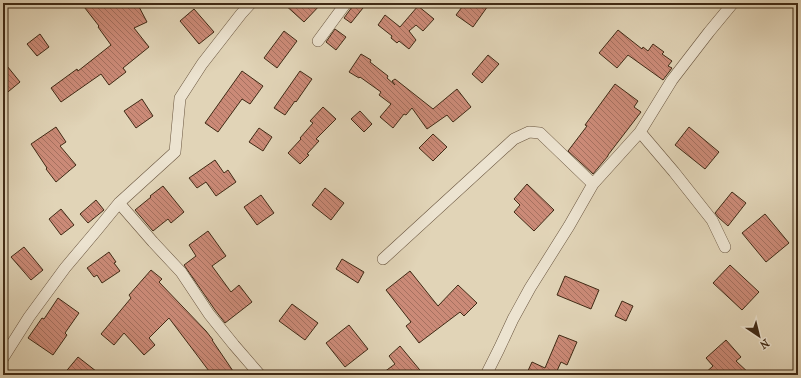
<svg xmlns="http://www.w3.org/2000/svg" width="801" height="378" font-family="'IM FELL French Canon',serif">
<defs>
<pattern id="building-back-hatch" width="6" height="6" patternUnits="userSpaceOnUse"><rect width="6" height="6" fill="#cb8a77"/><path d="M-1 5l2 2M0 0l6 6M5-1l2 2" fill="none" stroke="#a67160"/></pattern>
</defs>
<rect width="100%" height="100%" fill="#e1d4b7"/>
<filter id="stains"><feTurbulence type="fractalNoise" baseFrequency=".005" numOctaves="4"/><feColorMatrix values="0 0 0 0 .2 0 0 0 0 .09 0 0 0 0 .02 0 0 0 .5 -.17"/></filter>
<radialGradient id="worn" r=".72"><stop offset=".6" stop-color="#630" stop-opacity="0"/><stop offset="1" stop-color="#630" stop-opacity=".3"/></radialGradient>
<path fill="url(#building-back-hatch)" stroke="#402a15" d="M81 3H137L147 22 134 28 149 47 123 68 126 72 109 85 101 74 61 102 51 88 77 69 78 71 111 45 98 27 99 26Z
M283 3H322L304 22Z
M353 3H367L351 23 344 18 352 7Z
M465 3H490L473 27 456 15Z
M418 6 434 19 423 31 416 25 409 31 416 40 409 49 399 41 397 43 391 38 392 36 378 25 385 15 400 27Z
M194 9 214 32 199 44 180 21Z
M335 29 346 37 336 50 326 42Z
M618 30 642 49 643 47 648 51 653 44 664 52 662 54 672 61 668 66 672 68 663 80 628 55 617 68 599 53Z
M284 31 297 41 277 68 264 58Z
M40 34 49 47 37 56 27 44Z
M361 54 371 60 370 62 388 76 387 78 395 85 392 81 395 79 433 109 457 89 471 107 453 122 447 115 427 129 412 108 406 115 404 114 393 128 380 117 391 104 379 95 381 92 360 77 359 78 349 72Z
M488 55 499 64 482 83 472 74Z
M3 61 20 82 3 96Z
M242 71 263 86 250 104 242 99 218 132 205 123Z
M300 71 312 79 296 102 295 101 285 115 274 108Z
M615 84 638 101 634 107 641 112 608 155V156L593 174 568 151 587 126 585 125Z
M142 99 153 116 136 128 124 111Z
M323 107 336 119 316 139 319 141 307 154 309 155 300 164 288 153 301 139 300 138 313 123 310 121Z
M360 111 372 124 364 132 351 119Z
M56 127 66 142 60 146 76 165 56 182 46 169 47 168 31 144Z
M689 127 719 152 705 169 675 145Z
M259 128 272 137 263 151 249 142Z
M433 134 447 147 433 161 419 148Z
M215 160 224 173 228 170 236 182 216 196 206 182 197 188 189 178Z
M527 184 554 210 534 231 514 212 520 205 514 199Z
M163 186 184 212 171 223 168 219 153 231 135 210 151 197 150 196Z
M325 188 344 203 331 220 312 205Z
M732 192 746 203 728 226 719 218 715 213Z
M261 195 274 213 257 225 244 207Z
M96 200 104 210 88 223 80 214Z
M61 209 74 225 61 235 49 219Z
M765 214 789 243 766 262 742 233Z
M208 231 226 256 212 266 231 292 239 285 252 302 225 323 215 310 184 265 196 256 189 245Z
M24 247 43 270 31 280 11 257Z
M109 252 116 262 114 263 120 271 102 283 97 275 94 277 87 268Z
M342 259 364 272 358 283 336 269Z
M730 265 759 292 742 310 713 283Z
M151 270 162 279 159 282 206 331 213 340H212L233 371 227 375H212L169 318 149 338 155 345 144 355 124 333 114 345 101 334 131 298 129 295Z
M410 271 438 306 458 285 477 303 464 316 460 312 419 343 406 326 411 322 386 290Z
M565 276 599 290 591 309 557 295Z
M58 298 79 313 65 333 67 335 53 355 28 338 42 318 44 319Z
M622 301 633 306 626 321 615 316Z
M292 304 318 323 305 340 279 321Z
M349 325 368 349 345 367 326 343Z
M559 335 577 342 567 365 561 362 556 373 560 375H526L532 362 545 368Z
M726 340 741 357 736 361 751 375H703L713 366 706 358Z
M400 346 424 375H380L395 364 389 356Z
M78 357 101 375H63Z"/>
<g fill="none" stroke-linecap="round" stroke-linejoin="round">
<defs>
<path id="minor" d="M318 41 346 3
M640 132 674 172 712 220 725 247
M119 203 153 242 181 272 209 314 234 345 260 375
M383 259 514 139 529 132 540 133 593 184
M3 358 29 317 65 268 97 230 119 203 175 152 180 98 202 64 241 14 251 3
M486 375 499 349 513 319 530 288 569 226 593 184 640 132 672 80 709 32 733 3"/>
</defs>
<use href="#minor" stroke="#68543e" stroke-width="12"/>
<use href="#minor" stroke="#ece3d0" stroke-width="11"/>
</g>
<rect width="801" height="378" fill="none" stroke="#e1d4b7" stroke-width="16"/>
<rect x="4" y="4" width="793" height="370" fill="none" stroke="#402a15" stroke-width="2"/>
<rect x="8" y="8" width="785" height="362" fill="none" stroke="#402a15"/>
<g transform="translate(759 336) rotate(145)" stroke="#ece3d0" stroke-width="3" paint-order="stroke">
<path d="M0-3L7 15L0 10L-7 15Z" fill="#402a15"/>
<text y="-6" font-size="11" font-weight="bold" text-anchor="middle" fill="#402a15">N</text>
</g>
<rect width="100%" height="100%" filter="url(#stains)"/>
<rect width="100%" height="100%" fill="url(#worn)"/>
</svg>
